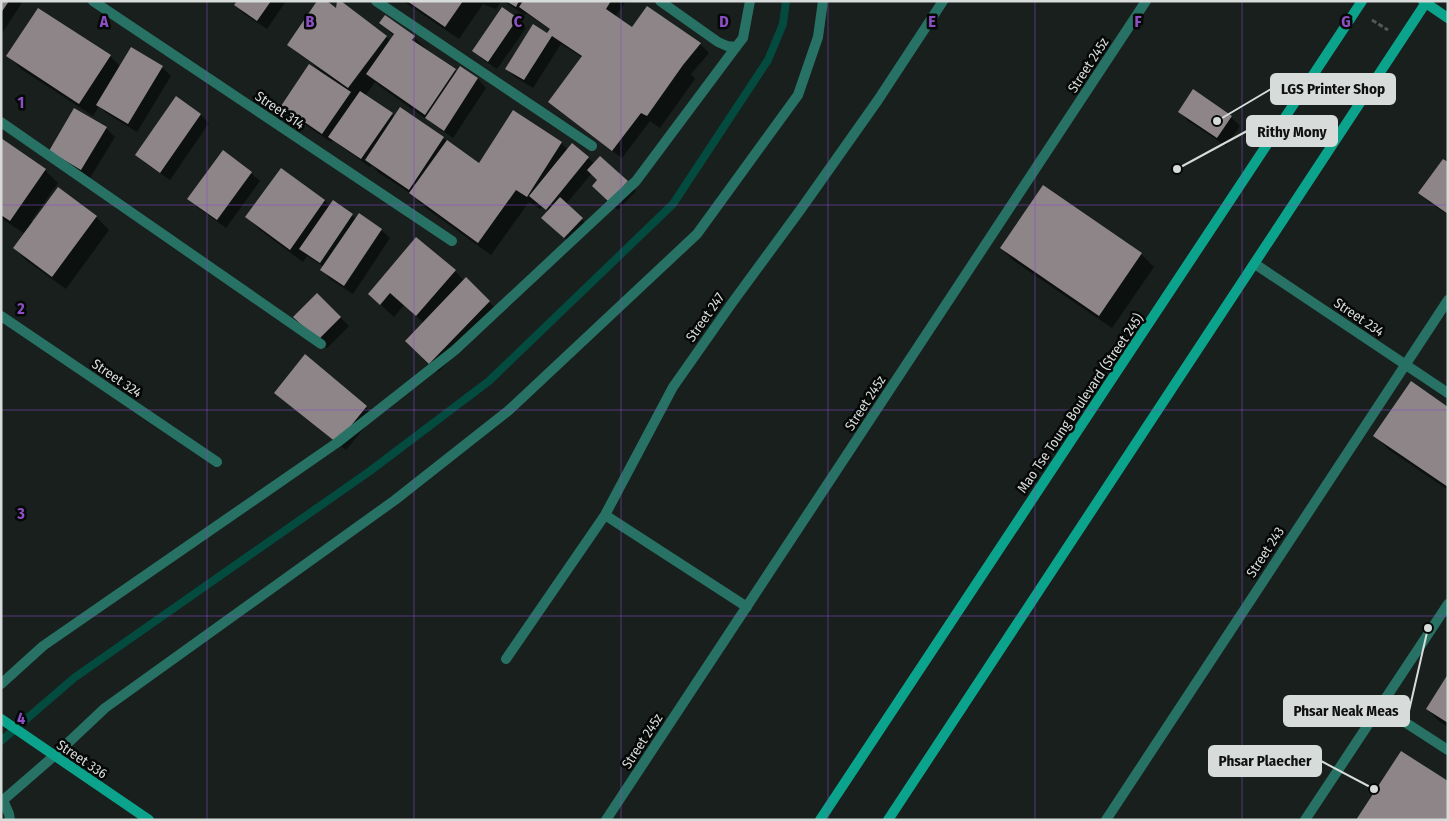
<svg xmlns="http://www.w3.org/2000/svg" width="1449" height="821" font-family="'Fira Sans Condensed',sans-serif">
<rect width="100%" height="100%" fill="#181f1d"/>
<path fill="#0007" d="M1 1H23L1 35Z
M238 1H286L267 29 244 14 236 5Z
M339 1 391 41 394 36 380 23 414 37 427 50 426 51 457 72 460 67 478 79 486 88 453 138 381 87 375 82 365 96 395 117 443 138 479 165 561 143 568 150 572 145 595 164 600 158 636 191 618 210 593 186 599 180 592 173 566 204 590 227 573 246 552 226 548 212 542 206 540 209 529 202 491 255 423 206 413 195 379 173 372 165 370 167 339 145 333 140 331 142 291 115 282 106 320 71 313 64 297 53 288 44 337 10Z
M403 1H501L496 9 483 4 459 39Z
M503 1H626L615 17 632 29 647 7 700 44 709 53 691 74 695 79 660 128 650 121 622 158 558 110 550 102 583 58 561 44 533 88 515 77 506 69 548 35 551 30 526 13 525 15Z
M503 9 517 19 526 28 497 69 482 59 474 51Z
M8 56H110L121 67H162L171 76 137 132 106 113 99 106 93 116 21 69Z
M1193 91 1231 117 1240 126 1226 146 1188 121 1180 112Z
M177 98 201 115 209 123 170 180 145 163 137 155Z
M106 128 115 137 90 178 59 159Z
M1 139 45 170 58 183 31 221 33 222 96 217 109 230 66 289 27 261 14 248 25 234 1 218Z
M1448 164V215L1429 202 1420 193Z
M281 170 325 201 330 206 352 215 356 219 381 230 390 238 353 294 330 279 322 270 324 267 307 256 303 262 260 230 247 217Z
M251 173 260 181 226 228 197 207 189 198Z
M1043 187 1141 254 1154 267 1112 328 1014 261 1001 248Z
M455 271 464 281 466 279 498 311 438 372 406 341 424 323 404 305 394 317 369 294Z
M317 295 349 326 327 348 295 317Z
M305 356 375 415 346 450 284 401 275 393Z
M1448 408V490L1388 449 1375 436Z
M1448 677V727L1440 722 1427 709Z"/>
<g fill="none" stroke-linecap="round" stroke-linejoin="round">
<path stroke="#044b3f" stroke-width="8" d="M1 741 74 678 370 471 489 381 673 204 768 60 783 24 786 1"/>
</g>
<path fill="#8d8588" d="M1 1H9L1 13Z
M237 1H271L257 21 234 5Z
M317 1H327L336 8 337 1H341L387 36 348 88 287 45Z
M407 1H463L445 27Z
M506 1H519L516 7Z
M523 1H611L606 9 632 27 647 6 701 43 683 65 647 116 641 113 612 151 548 102 582 56 552 36 524 80 505 69 533 24 547 33 550 29 519 7Z
M502 7 518 18 488 62 472 51Z
M38 8 111 55 79 104 6 56Z
M385 15 415 36 412 40 456 69 425 115 366 74 394 34 379 23Z
M131 47 163 66 128 124 96 105Z
M309 64 351 92 322 134 281 106Z
M460 66 478 78 444 131 425 118Z
M1193 89 1232 116 1217 138 1178 112Z
M360 91 393 113 361 159 328 137Z
M176 96 201 114 160 173 135 155Z
M400 107 444 137 409 190 365 160Z
M74 108 107 127 81 170 49 151Z
M513 110 562 142 527 197 516 190 478 243 409 193 447 140 479 163Z
M1 138 46 169 10 221 1 215Z
M572 143 589 157 546 210 529 196Z
M223 150 252 172 217 220 187 199Z
M600 156 628 181 609 202 592 186 597 180 587 170Z
M1443 159 1448 162V214L1418 193Z
M281 168 325 200 290 250 245 217Z
M1043 185 1142 253 1099 316 1000 248Z
M58 187 97 216 52 277 13 248Z
M560 197 583 218 564 238 541 218Z
M333 200 353 214 320 263 299 249Z
M359 213 382 229 344 286 320 270Z
M416 237 456 270 416 316 390 293 380 305 368 294Z
M466 277 490 301 429 364 405 341Z
M317 293 341 317 318 340 293 317Z
M305 354 367 406 337 443 274 393Z
M1411 381 1448 407V487L1373 436Z
M1448 674V723L1426 709Z
M1401 751 1448 781V820H1356Z"/>
<g fill="none" stroke-linecap="round" stroke-linejoin="round">
<path stroke="#525856" stroke-width="3" stroke-dasharray="5 2.5" stroke-linecap="butt" d="M1372 20 1388 30"/>
<path stroke="#277264" stroke-width="10" d="M1 684 43 646 338 442 455 350 636 181 736 47
M1380 706 1448 750
M1 802 54 756 105 708 395 500 508 411 697 234 798 95 818 37 823 1
M1305 820 1448 604"/>
<path stroke="#277264" stroke-width="10" d="M93 1 452 241
M376 1 592 146
M660 1 718 42 727 46 736 47 743 38 750 1
M1 122 321 344
M1255 264 1448 393
M1 316 217 462
M605 515 747 607
M506 659 605 515 673 387 732 303 801 209 878 100 943 1
M3 800 9 814 10 820
M606 820 1146 1
M1106 820 1448 300"/>
<path stroke="#0ca38c" stroke-width="10" d="M1423 1 1448 18
M1 719 149 820
M820 820 1362 1
M888 820 1427 1"/>
</g>
<path fill="none" stroke="#8d4fc4" stroke-width="1" stroke-opacity="0.55" d="M207 1V820M414 1V820M621 1V820M828 1V820M1035 1V820M1242 1V820M1 205H1448M1 410H1448M1 616H1448"/>
<g text-anchor="middle" stroke-width="5" stroke-linejoin="round" paint-order="stroke">
<g font-size="14" fill="#d7dcda" stroke="#060807">
<text transform="translate(1088 65) rotate(-57)" y="5">Street 245z</text>
<text transform="translate(280 110) rotate(34)" y="5">Street 314</text>
<text transform="translate(705 317) rotate(-55)" y="5">Street 247</text>
<text transform="translate(1359 317) rotate(34)" y="5">Street 234</text>
<text transform="translate(117 378) rotate(34)" y="5">Street 324</text>
<text transform="translate(865 403) rotate(-57)" y="5">Street 245z</text>
<text transform="translate(1080 403) rotate(-56)" y="5">Mao Tse Toung Boulevard (Street 245)</text>
<text transform="translate(1265 552) rotate(-57)" y="5">Street 243</text>
<text transform="translate(642 741) rotate(-57)" y="5">Street 245z</text>
<text transform="translate(82 759) rotate(34)" y="5">Street 336</text>
</g>
</g>
<g font-size="16" text-anchor="middle" font-weight="bold" fill="#8d4fc4" stroke="#060807" stroke-width="5" stroke-linejoin="round" paint-order="stroke">
<text x="104" y="27">A</text>
<text x="310" y="27">B</text>
<text x="518" y="27">C</text>
<text x="724" y="27">D</text>
<text x="932" y="27">E</text>
<text x="1138" y="27">F</text>
<text x="1346" y="27">G</text>
<text x="21" y="108">1</text>
<text x="21" y="314">2</text>
<text x="21" y="519">3</text>
<text x="21" y="724">4</text>
</g>
<path fill="none" stroke="#d7dcda" stroke-width="2" d="M1217 121L1271 89M1177 169L1247 131M1428 628L1409 711M1374 789L1321 761"/>
<g fill="#d7dcda" stroke="#060807" stroke-width="2">
<circle cx="1217" cy="121" r="5"/>
<circle cx="1177" cy="169" r="5"/>
<circle cx="1428" cy="628" r="5"/>
<circle cx="1374" cy="789" r="5"/>
</g>
<g fill="#d7dcda" stroke="#d7dcda" stroke-width="2">
<rect x="1271" y="74" width="124" height="30" rx="5"/>
<rect x="1247" y="116" width="90" height="30" rx="5"/>
<rect x="1284" y="696" width="125" height="30" rx="5"/>
<rect x="1209" y="746" width="112" height="30" rx="5"/>
</g>
<g font-size="15" text-anchor="middle" font-weight="bold" fill="#111">
<text x="1333" y="94">LGS Printer Shop</text>
<text x="1292" y="137">Rithy Mony</text>
<text x="1346" y="716">Phsar Neak Meas</text>
<text x="1265" y="766">Phsar Plaecher</text>
</g>
<rect width="1449" height="821" fill="none" stroke="#d7dcda" stroke-width="5"/>
</svg>
